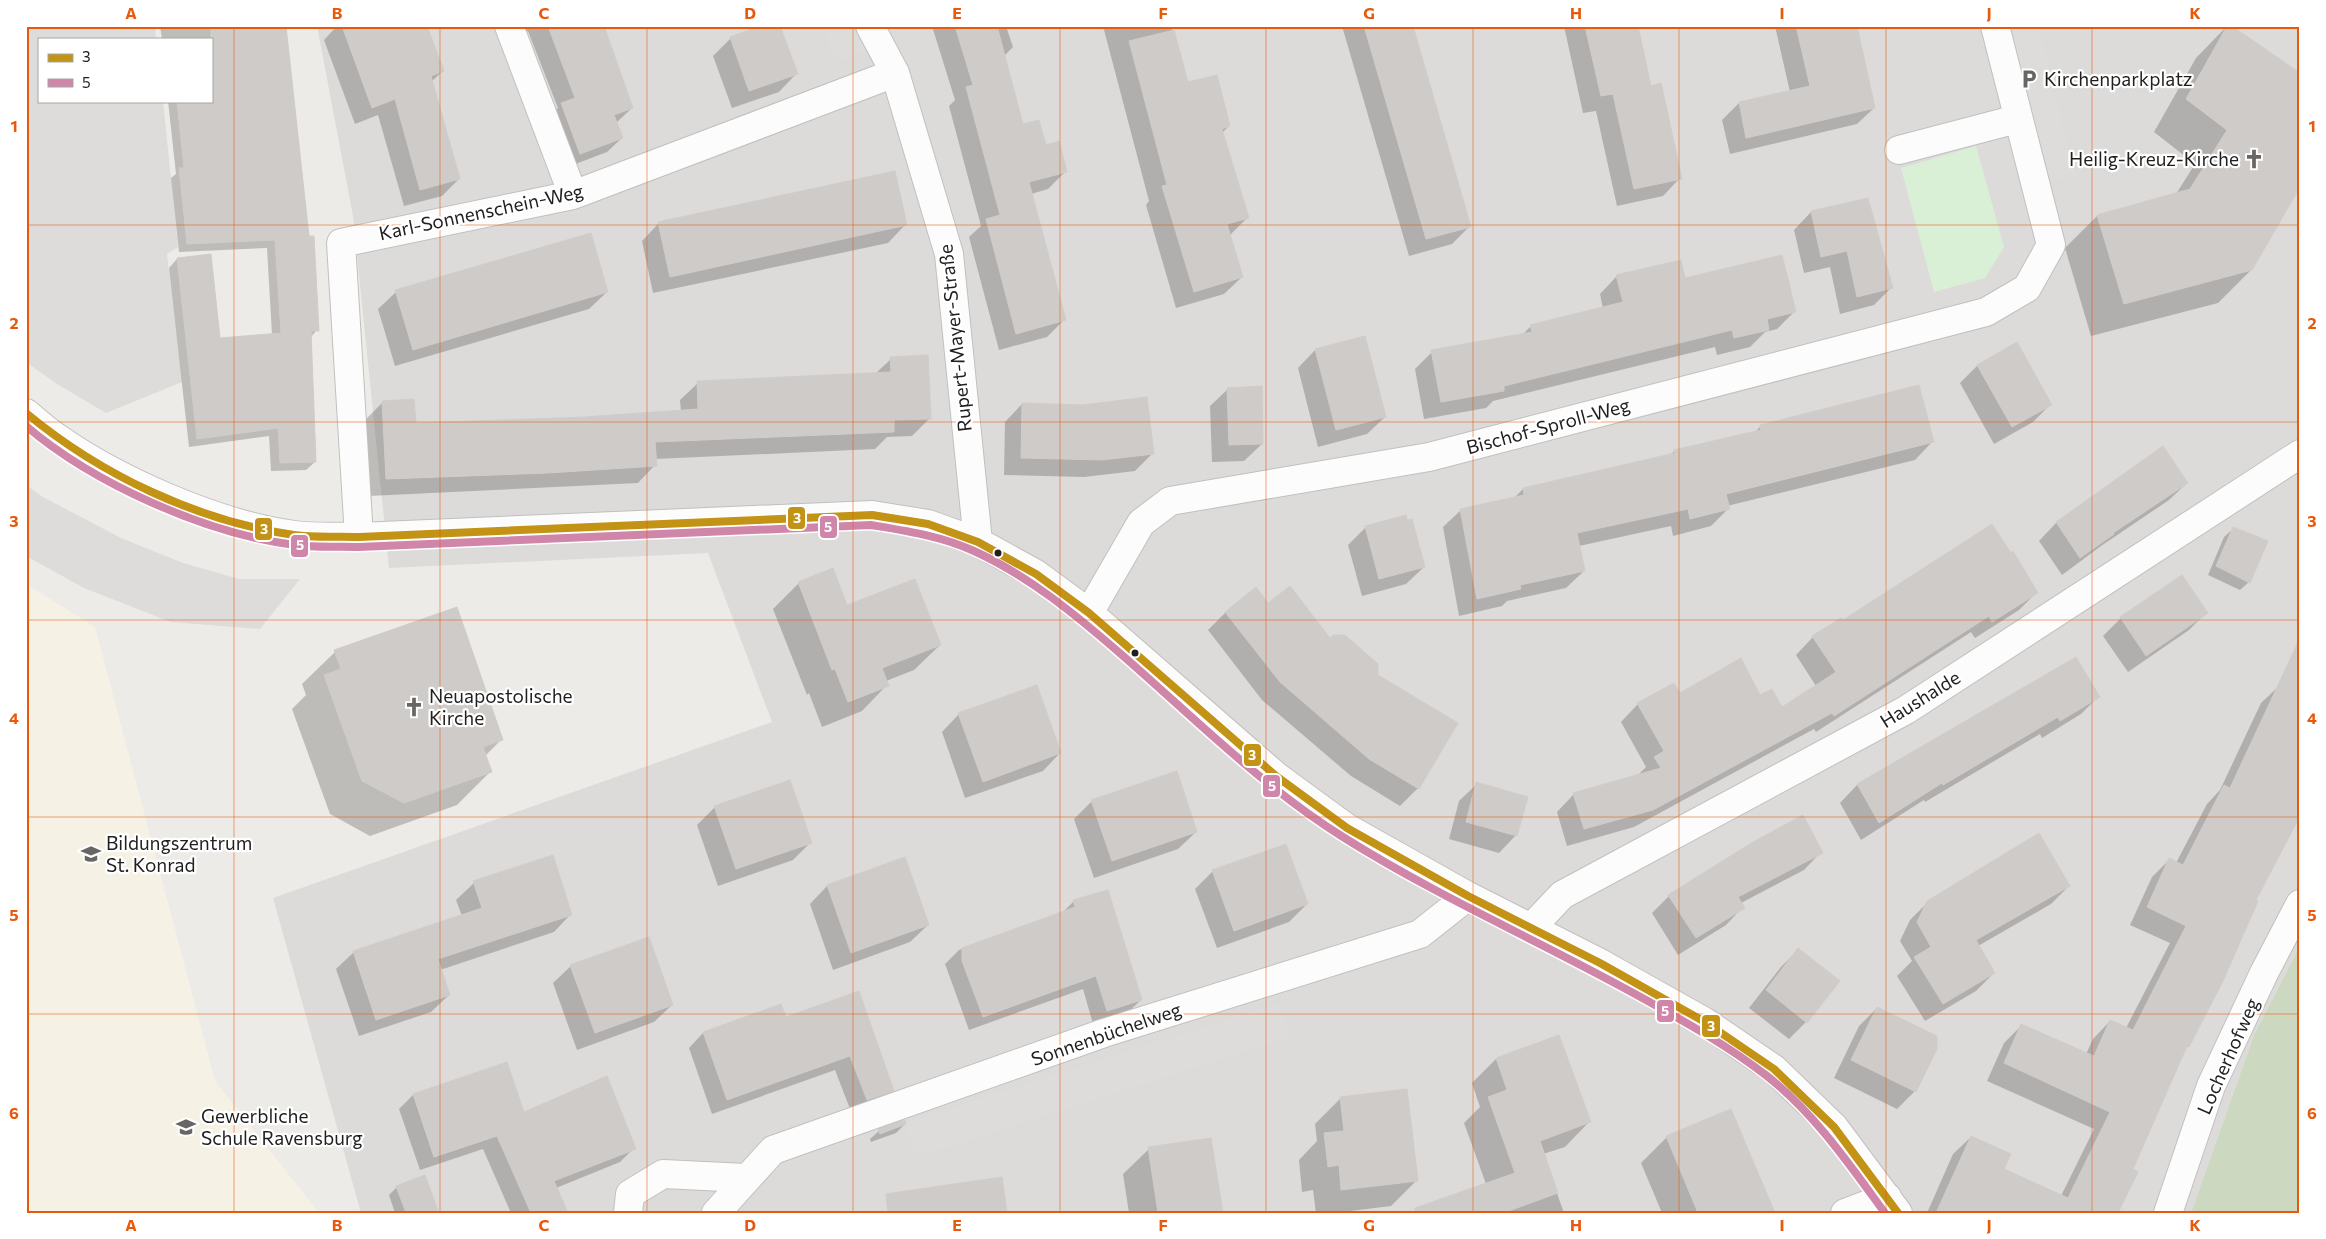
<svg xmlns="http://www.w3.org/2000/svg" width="2326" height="1239" font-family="Commissioner,sans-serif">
<rect width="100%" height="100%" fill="#edebe8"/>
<path fill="#dcdbd9" d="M317 26H2300V946L2254 1035 2191 1213H361L273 898 772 722 708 553 389 568 353 216Z"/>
<path fill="#f5f2e5" d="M26 584 95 627 215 1081 319 1213H26Z"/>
<path fill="#cdd8c0" d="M2300 946V1213H2191L2254 1035Z"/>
<path fill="#daf0d6" d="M1976 146 2004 247 1985 278 1934 292 1901 168Z"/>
<path fill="#dddcdb" d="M26 26H155L156 39H39V101H163L178 247 167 254 182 382 106 413 57 384 26 362Z
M823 26H856L865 51 836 62Z
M1995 26H2038L2075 176 2034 185Z
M26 485 43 497 121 538 183 563 239 579H300L260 629 171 622 84 588 26 556Z
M1279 1003 1290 1037 916 1157 905 1123Z"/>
<path fill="#0003" d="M160 26H285L317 330 310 338 315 462 306 470 271 471 269 436 189 447 169 268 177 259 219 340 272 335 267 248 179 252 171 178 176 174 168 101H211V39H162Z
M337 26H427L443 71 431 82 459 179 442 196 404 206 378 115 355 124 324 40Z
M516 26H602L632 108 616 123 622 138 607 152 565 168 546 119 558 108 528 31 519 34Z
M932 26H1006L1013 47 1004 56 1022 125 1045 146 1065 172 1048 189 1031 194 1064 320 1047 337 999 350 969 237 981 226 949 106 955 100Z
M1103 26H1171L1187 84 1229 126 1222 133 1248 217 1230 235 1242 277 1224 294 1176 308 1146 205 1149 201Z
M1342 26H1412L1470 226 1452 244 1409 256Z
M1564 26H1636L1650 87 1680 178 1663 196 1617 206 1596 111 1583 113Z
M1775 26H1856L1874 108 1857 124 1730 154 1722 120 1739 103 1790 92Z
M2227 26 2251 270 2218 303 2091 336 2065 248 2097 216 2176 194 2195 164 2154 132 2196 58Z
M731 38 796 74 779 92 732 108 713 56Z
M1811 212 1891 288 1874 305 1840 314 1830 267 1804 273 1794 230Z
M659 223 905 225 888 243 653 293 642 241Z
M1617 276 1684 279 1794 312 1777 329 1765 332 1750 347 1717 355 1715 347 1493 401 1486 408 1424 419 1415 369 1432 352 1521 336 1531 326 1603 309 1600 294Z
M396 292H607L589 309 395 366 378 309Z
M2017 344 2051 404 2033 422 1994 444 1960 383 1977 366Z
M1315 350 1385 417 1367 434 1318 447 1298 368Z
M891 359 930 418 912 436 887 437 875 449 655 459V465L638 483 369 496 365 420 383 402 414 424 585 419 681 411 680 400 698 383 875 374Z
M1228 389 1262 444 1244 461 1212 462 1210 406Z
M1022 404 1153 453 1135 471 1084 477 1004 475 1005 422Z
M1761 426 1932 442 1915 460 1727 506 1728 509 1711 526 1673 536 1671 526 1579 546 1584 571 1566 588 1507 601 1502 606 1459 616 1443 527 1461 510 1514 498 1523 489 1670 456 1674 451 1754 433Z
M2187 483 2169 500 2101 546 2062 575 2039 541 2056 523 2112 485Z
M1366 527 1424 567 1406 584 1362 596 1348 545Z
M2233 529 2249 582 2240 590 2208 575 2224 537Z
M2181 577 2206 613 2189 630 2128 672 2103 636 2121 618Z
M799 583 847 607 940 645 914 670 886 681 887 685 862 711 822 727 809 693 807 695 773 609Z
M2036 593 2019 610 1975 638 1971 632 1816 732 1814 729 1634 827 1567 846 1557 812 1574 794 1637 776 1646 767 1621 722 1638 704 1679 695 1760 696 1782 709 1816 686 1796 655 1813 637 1842 622Z
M1268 604 1330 639 1377 676 1457 724 1418 788 1400 806 1351 776 1262 700 1208 630 1226 612Z
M335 652 502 739 485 756 490 772 457 805 370 836 330 814 292 709 306 695 302 684Z
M2279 686 2254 900 2188 1046 2183 1051 2131 1170 2117 1213H1927L1953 1154 1971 1137 2003 1169 2061 1196 2094 1129 1987 1081 2004 1043 2022 1025 2086 1054 2093 1039 2110 1021 2126 1028 2170 943 2130 925 2152 877 2169 860 2176 863 2207 804 2220 790 2261 703Z
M2098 697 2081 714 2042 738 2040 734 1925 802 1924 800 1861 840 1840 803 1857 785 1942 738Z
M959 714 1060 753 1043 771 965 798 942 732Z
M1176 773 1196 832 1178 849 1094 878 1074 819 1091 802Z
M1477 784 1516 835 1499 853 1449 839 1459 801Z
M715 807 810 843 793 860 718 886 697 825Z
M1821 852 1804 870 1741 903 1743 907 1726 925 1678 955 1652 913 1669 896Z
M904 858 928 925 910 942 833 970 810 904 827 886Z
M1213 871 1307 904 1289 922 1217 948 1195 889Z
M474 883 571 914 554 932 440 970 449 995 431 1012 359 1036 336 969 354 952 462 916 456 900Z
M2069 886 2051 904 1978 946 1994 973 1976 991 1925 1021 1897 976 1912 961 1900 941 1910 920 1928 902Z
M1107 891 1141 1000 1127 1013 1093 1024 1083 989 969 1030 945 964 959 950 1061 914 1073 902Z
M1798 950 1806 1022 1789 1039 1749 1008 1781 967Z
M571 966 672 1005 654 1022 577 1050 553 983Z
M858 992 893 1090 878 1105 852 1114 835 1070 712 1114 689 1048 703 1033 785 1019Z
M1877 1008 1915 1091 1897 1109 1834 1078 1859 1026Z
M1496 1059 1589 1122 1565 1147 1543 1154 1564 1213H1447L1486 1184 1464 1123 1480 1107 1472 1083Z
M413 1095 523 1113 634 1148 620 1162 556 1188 557 1213H511L483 1149 420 1170 399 1109Z
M1341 1098 1417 1180 1391 1206 1334 1213H1316L1313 1190 1302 1192 1299 1160 1317 1141 1315 1124Z
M905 1124 896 1133 871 1142 870 1139 879 1131Z
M1667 1137 1774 1213H1662L1641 1163Z
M1149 1149 1222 1213H1129L1123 1174Z
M397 1187 437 1213H395L389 1195Z"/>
<path fill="#cecbc9" stroke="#d0ccca" d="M211 26H286L309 236H314L319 331H311L316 462 280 463 278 428 197 439 177 258 211 254 220 338 281 333 275 240 187 244 179 168H184L177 101H211Z
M342 26H427L444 71 431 76 460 179 420 190 395 99 372 108Z
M548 26H604L633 108 614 115 623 138 580 154 561 103 575 98Z
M761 26H780L798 74 749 91 730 37Z
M955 26H997L1023 124 1039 120 1046 145 1059 141 1067 172 1029 182 1066 320 1016 334 986 219 1000 215 966 87 973 85Z
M1364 26H1413L1471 227 1426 239Z
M1585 26H1638L1651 86 1661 83 1682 179 1634 189 1613 94 1601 96Z
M1796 26H1857L1875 108 1746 138 1739 102 1810 86Z
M2227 26H2232L2300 73V187L2252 270 2124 304 2097 215 2190 189 2227 130 2186 99Z
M1174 30 1188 82 1217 75 1230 126 1222 129 1249 218 1227 224 1243 277 1194 292 1162 186 1167 185 1129 41Z
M895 171 907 225 670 277 658 222Z
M1868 198 1893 288 1857 297 1847 251 1821 257 1811 211Z
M591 233 608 292 413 350 395 290Z
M1782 255 1796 312 1767 319 1769 330 1734 338 1732 330 1504 386V391L1441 402 1431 350 1532 332 1530 325 1623 302 1616 275 1681 260 1685 278Z
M1365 336 1386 417 1336 430 1315 349Z
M2017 342 2052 405 2012 427 1977 365Z
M928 355 931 419 894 420V432L655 442 657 466 548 473 386 479 382 401 414 399 416 423 585 417 698 409 697 381 891 372 890 357Z
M1919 385 1934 442 1726 494 1730 509 1690 519 1688 509 1577 533 1585 571 1520 585 1521 589 1477 599 1460 509 1524 495 1523 488 1675 453 1674 450 1761 430 1760 425Z
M1262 386 1263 444 1229 445 1227 388Z
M1147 397 1154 454 1102 460 1021 458 1022 403 1083 405Z
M2163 446 2188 483 2113 533 2114 534 2080 558 2056 522Z
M1406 515 1407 520 1412 519 1425 567 1379 579 1365 526Z
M1992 524 2011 553 2013 551 2038 593 1992 622 1989 616 1834 716 1832 713 1653 810 1584 829 1573 793 1661 768 1654 757 1664 751 1637 703 1674 683 1680 693 1741 658 1760 695 1772 689 1782 707 1836 672 1812 636 1841 618 1843 620Z
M2233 527 2268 541 2250 583 2216 566Z
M833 568 847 605 915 579 941 645 882 668 889 686 848 702 835 669 832 670 798 582Z
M2182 575 2208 613 2146 656 2120 617Z
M1290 586 1330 638 1333 635H1345L1378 664V675L1458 723 1419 789 1369 759 1280 682 1225 612 1256 587 1268 603Z
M457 607 503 740 483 747 492 772 404 803 362 781 324 675 341 669 334 650Z
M2300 638V816L2256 900 2258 901 2223 981 2189 1047 2187 1046 2133 1169 2138 1172 2118 1213H1936L1971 1136 2011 1154 2004 1169 2068 1198 2110 1112 2004 1063 2021 1024 2094 1056 2110 1020 2133 1030 2186 926 2147 907 2169 858 2183 865 2224 785 2230 788Z
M2076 657 2100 697 2060 721 2058 717 1943 785 1942 783 1879 823 1857 784Z
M1037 685 1061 753 983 782 958 713Z
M1177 771 1197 832 1112 861 1091 800Z
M790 780 812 843 736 869 714 806Z
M1476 782 1528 797 1517 836 1466 822Z
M1803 815 1823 853 1738 897 1745 908 1696 938 1668 895 1753 842Z
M2039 833 2070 886 1976 940 1995 973 1943 1004 1914 957 1931 947 1917 922 1927 901Z
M1286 844 1308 904 1234 931 1212 870Z
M553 855 572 915 438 959 450 995 376 1020 353 951 482 908 473 881Z
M905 857 929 925 851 953 827 885Z
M1108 890 1142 1000 1107 1011 1096 976 983 1017 962 961V948L1075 907 1073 900Z
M649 937 673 1005 595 1033 570 965Z
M1798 948 1840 981 1807 1023 1766 990Z
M859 991 894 1091 867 1100 850 1056 727 1100 703 1032 781 1004 786 1017Z
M1877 1007 1937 1036V1049L1916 1092 1851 1060Z
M1559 1035 1591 1122 1540 1141 1558 1193 1503 1213H1415V1208L1515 1173 1488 1097 1507 1090 1496 1058Z
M507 1062 524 1112 607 1076 636 1149 554 1181 568 1213H531L497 1136 434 1157 413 1094Z
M1407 1089 1418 1181 1341 1190 1339 1165 1328 1167 1324 1133 1344 1131 1340 1097Z
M1731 1109 1775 1213H1698L1666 1136Z
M905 1120 906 1124 880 1134 878 1129Z
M1211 1138 1223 1213H1158L1148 1147Z
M425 1175 439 1213H406L396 1186Z
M1002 1177 1007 1213H888L886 1194Z"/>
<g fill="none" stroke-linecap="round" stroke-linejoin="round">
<defs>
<path id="minor" d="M509 26 573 195
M870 26 895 73 949 254 978 542
M1899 150 2017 119
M26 413C36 421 45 430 56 437 118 481 219 525 294 535 315 538 337 536 359 537L872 515 928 524 978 542 1036 574 1089 613 1276 776 1347 828 1468 896 1600 963 1705 1022 1774 1069 1834 1127 1898 1213
M359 537 341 243 573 195 895 73
M1089 613 1141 523 1170 501 1429 457 1986 312 2027 288 2051 245 1995 26
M1532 927 1562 895 1906 710 2300 454
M628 1213 630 1194 663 1174 746 1178
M716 1213 773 1150 1104 1033 1420 934 1468 896
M1845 1213 1887 1197
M2168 1213 2211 1086 2264 973 2300 904"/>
</defs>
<use href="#minor" stroke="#c0c0be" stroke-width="30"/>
<use href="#minor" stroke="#fcfcfc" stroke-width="28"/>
<defs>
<path id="bus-1" d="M26 413C101 475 197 521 294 535 316 538 337 536 359 537L872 515 928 524 978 542 1036 574 1089 613 1276 776 1347 828 1468 896 1600 963 1705 1022 1774 1069 1834 1127 1898 1213"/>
<path id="bus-2" d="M26 426C94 484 207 534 295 545 316 548 338 546 359 547L871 525C907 531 941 536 974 551 1029 576 1076 615 1122 655 1191 715 1265 789 1343 837 1440 898 1546 944 1646 1000 1687 1023 1730 1047 1767 1076 1815 1114 1849 1164 1885 1213"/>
</defs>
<use href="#bus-1" stroke="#fff" stroke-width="11"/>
<use href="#bus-2" stroke="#fff" stroke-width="11"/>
<use href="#bus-1" stroke="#c29315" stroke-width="8"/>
<use href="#bus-2" stroke="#d086a9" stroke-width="8"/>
</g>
<path fill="none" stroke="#e8590c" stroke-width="1" stroke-opacity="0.55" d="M234 26V1213M440 26V1213M647 26V1213M853 26V1213M1060 26V1213M1266 26V1213M1473 26V1213M1679 26V1213M1886 26V1213M2092 26V1213M26 225H2300M26 422H2300M26 620H2300M26 817H2300M26 1014H2300"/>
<defs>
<symbol id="parking-bare" viewBox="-9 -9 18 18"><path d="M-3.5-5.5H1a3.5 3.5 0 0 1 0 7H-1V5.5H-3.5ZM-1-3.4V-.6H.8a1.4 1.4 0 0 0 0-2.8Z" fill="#676665" stroke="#fff" stroke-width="2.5" paint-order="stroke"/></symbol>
<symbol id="church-bare" viewBox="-9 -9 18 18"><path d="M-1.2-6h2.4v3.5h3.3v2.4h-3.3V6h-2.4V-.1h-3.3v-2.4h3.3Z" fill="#676665" stroke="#fff" stroke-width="2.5" paint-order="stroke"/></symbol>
<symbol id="school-bare" viewBox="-9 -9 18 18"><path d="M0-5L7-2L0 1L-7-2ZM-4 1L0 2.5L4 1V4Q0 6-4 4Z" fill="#676665" stroke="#fff" stroke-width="2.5" paint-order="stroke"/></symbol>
</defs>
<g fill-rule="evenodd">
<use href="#parking-bare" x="2015" y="65" width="28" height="28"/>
<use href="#church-bare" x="2240" y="145" width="28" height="28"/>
<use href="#church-bare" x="400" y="693" width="28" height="28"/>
<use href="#school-bare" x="77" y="840" width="28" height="28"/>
<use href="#school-bare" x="172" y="1113" width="28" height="28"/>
</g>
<g fill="#1f1f1f" stroke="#fff" stroke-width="2">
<circle cx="998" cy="553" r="4.5"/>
<circle cx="1135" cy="653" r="4.5"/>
</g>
<g text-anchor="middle" stroke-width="4.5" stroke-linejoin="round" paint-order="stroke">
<g font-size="19" fill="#1f1f1f" stroke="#fff" text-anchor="start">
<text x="2044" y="86">Kirchenparkplatz</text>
<text x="2239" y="166" text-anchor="end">Heilig-Kreuz-Kirche</text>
<text x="429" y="703">Neuapostolische<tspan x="429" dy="22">Kirche</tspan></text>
<text x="106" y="850">Bildungszentrum<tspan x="106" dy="22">St. Konrad</tspan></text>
<text x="201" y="1123">Gewerbliche<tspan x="201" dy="22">Schule Ravensburg</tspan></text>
</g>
<g font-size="19" fill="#1f1f1f" stroke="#fff">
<text transform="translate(481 212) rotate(-12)" y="7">Karl-Sonnenschein-Weg</text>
<text transform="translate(955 338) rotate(-96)" y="7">Rupert-Mayer-Straße</text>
<text transform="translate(1548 426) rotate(-15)" y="7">Bischof-Sproll-Weg</text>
<text transform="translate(1920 699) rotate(-32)" y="7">Haushalde</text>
<text transform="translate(1106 1034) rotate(-19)" y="7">Sonnenbüchelweg</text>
<text transform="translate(2228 1056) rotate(-66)" y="7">Locherhofweg</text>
</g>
</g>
<g stroke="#fff" stroke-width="2">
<rect x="787" y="506" width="19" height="24" rx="5" fill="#c29315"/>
<rect x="819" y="515" width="19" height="24" rx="5" fill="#d086a9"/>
<rect x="254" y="517" width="19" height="24" rx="5" fill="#c29315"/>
<rect x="290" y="534" width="19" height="24" rx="5" fill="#d086a9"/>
<rect x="1243" y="743" width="19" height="24" rx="5" fill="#c29315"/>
<rect x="1262" y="774" width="19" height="24" rx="5" fill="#d086a9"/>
<rect x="1656" y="999" width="19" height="24" rx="5" fill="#d086a9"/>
<rect x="1701" y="1014" width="20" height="24" rx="5" fill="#c29315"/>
</g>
<g font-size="14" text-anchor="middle" font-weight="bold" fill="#fff">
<text x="797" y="523">3</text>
<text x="828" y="532">5</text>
<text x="264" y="534">3</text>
<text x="300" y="550">5</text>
<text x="1252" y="760">3</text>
<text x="1272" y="791">5</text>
<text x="1665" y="1016">5</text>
<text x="1711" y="1031">3</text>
</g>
<rect width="2326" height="1239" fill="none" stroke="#ffffff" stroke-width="55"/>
<rect x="38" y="38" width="175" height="65" fill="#ffffff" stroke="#a5a5a5"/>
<rect x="48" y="54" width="25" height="8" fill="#c29315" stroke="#a5a5a5"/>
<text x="82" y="62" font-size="15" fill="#1f1f1f">3</text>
<rect x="48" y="79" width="25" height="8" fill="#d086a9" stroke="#a5a5a5"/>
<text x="82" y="88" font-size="15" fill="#1f1f1f">5</text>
<rect x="28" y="28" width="2270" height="1184" fill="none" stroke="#e8590c" stroke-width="2"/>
<g font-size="16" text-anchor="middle" font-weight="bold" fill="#e8590c">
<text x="131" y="19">A</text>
<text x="337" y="19">B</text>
<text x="544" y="19">C</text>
<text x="750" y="19">D</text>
<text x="957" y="19">E</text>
<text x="1163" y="19">F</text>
<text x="1369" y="19">G</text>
<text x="1576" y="19">H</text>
<text x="1782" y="19">I</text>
<text x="1989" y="19">J</text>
<text x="2195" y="19">K</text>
<text x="14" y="132">1</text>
<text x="2312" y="132">1</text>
<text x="14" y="329">2</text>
<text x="2312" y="329">2</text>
<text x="14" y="527">3</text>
<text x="2312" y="527">3</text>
<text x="14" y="724">4</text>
<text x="2312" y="724">4</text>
<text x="14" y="921">5</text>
<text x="2312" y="921">5</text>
<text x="14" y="1119">6</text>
<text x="2312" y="1119">6</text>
<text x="131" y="1231">A</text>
<text x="337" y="1231">B</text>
<text x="544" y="1231">C</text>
<text x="750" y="1231">D</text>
<text x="957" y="1231">E</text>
<text x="1163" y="1231">F</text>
<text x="1369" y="1231">G</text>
<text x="1576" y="1231">H</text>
<text x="1782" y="1231">I</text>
<text x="1989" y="1231">J</text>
<text x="2195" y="1231">K</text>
</g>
</svg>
